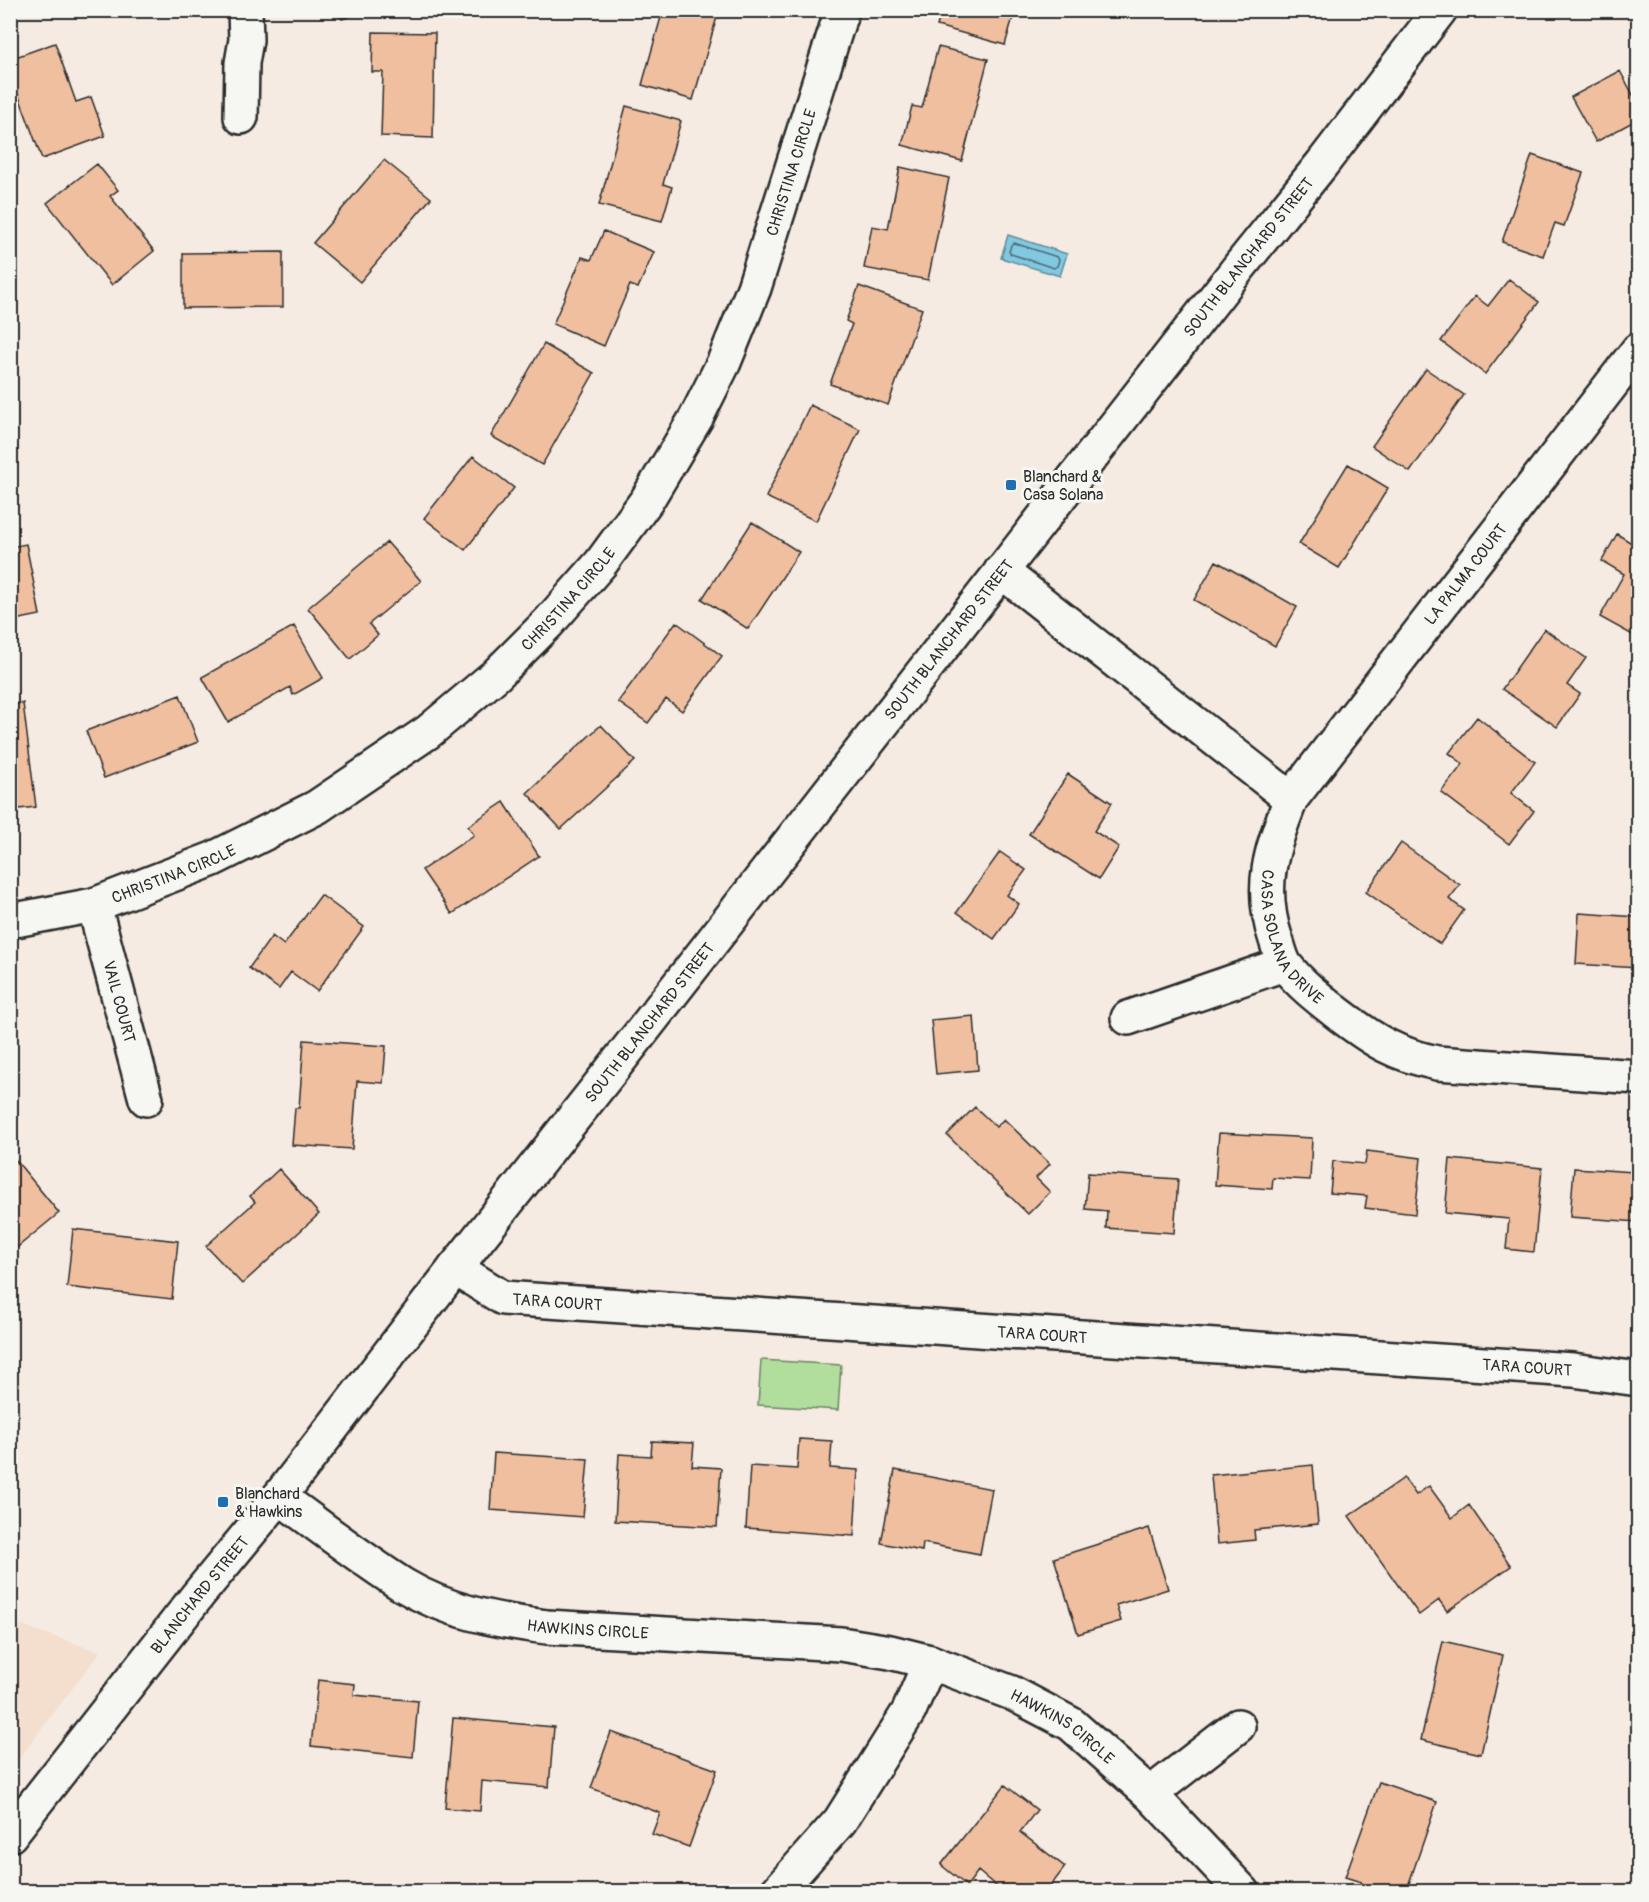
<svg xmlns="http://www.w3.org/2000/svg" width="1649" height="1902" font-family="Pangolin,sans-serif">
<rect width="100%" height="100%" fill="#f5ebe2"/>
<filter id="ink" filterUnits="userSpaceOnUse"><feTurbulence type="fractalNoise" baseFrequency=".0167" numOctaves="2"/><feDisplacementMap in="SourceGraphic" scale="12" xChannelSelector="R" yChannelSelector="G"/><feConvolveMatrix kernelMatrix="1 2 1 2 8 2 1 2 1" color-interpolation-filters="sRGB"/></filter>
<g filter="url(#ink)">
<path fill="#f4dece" d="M11 1622 100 1652 11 1769 10 1622Z"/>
<path fill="#b1de9c" stroke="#6e8464" stroke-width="1.5" d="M761 1360 841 1365 838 1410 758 1405Z"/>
<path fill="#81c9e1" stroke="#5f8a98" stroke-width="1.5" d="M1008 235 1067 254 1060 276 1001 258Z"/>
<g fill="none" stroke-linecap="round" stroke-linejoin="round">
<path stroke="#4d6a74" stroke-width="1.5" d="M1014 243 1057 257 1059 260 1057 266 1054 268 1011 254 1009 252 1011 245Z"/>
</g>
<path fill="#f0bfa0" stroke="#2b2b2b" stroke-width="1.5" d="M339 10H368L342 19Z
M663 10H719L693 100 642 85Z
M942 10H1015L1005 45 937 26Z
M373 32 435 33 433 138 381 136 383 72H372Z
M55 43 76 102 91 97 105 136 42 159 18 94 10 96V59Z
M938 47 988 59 962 161 902 145 912 106 922 108Z
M1620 71 1638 104V119L1596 142 1571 97Z
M626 106 681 121 663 184 672 187 662 221 599 205Z
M1532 155 1583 173 1564 226 1555 223 1543 256 1502 242Z
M384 160 431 198 360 282 313 243Z
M97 164 118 190 110 196 154 251 112 285 47 203Z
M900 167 949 178 928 280 864 268 872 226 888 229Z
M604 231 654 252 638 288 630 285 604 346 553 324 582 257 591 260Z
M283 252V307L183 308V253Z
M1509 279 1539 302 1485 374 1441 341 1475 296 1488 306Z
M859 286 922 309 888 405 830 384 852 324 846 321Z
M544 344 594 373 542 465 491 436Z
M1426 369 1464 395 1410 472 1372 446Z
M810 405 860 429 816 521 766 497Z
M473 456 514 488 465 550 424 518Z
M1348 464 1388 488 1339 568 1299 544Z
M752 522 799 552 748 629 702 599Z
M1617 534 1638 547V638L1600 617 1624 574 1602 561Z
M387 542 421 581 369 624 378 635 350 659 308 608Z
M26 544 40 615 10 621V547Z
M1216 561 1297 607 1275 646 1194 600Z
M676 622 722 656 682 711 666 699 648 723 618 702Z
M294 626 323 678 293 695 290 687 228 722 202 677Z
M1544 629 1586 658 1567 685 1580 694 1557 727 1502 689Z
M180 695 198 742 104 778 86 731Z
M23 703 36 807 10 810V704Z
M1477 717 1535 762 1511 793 1534 811 1509 844 1441 792 1463 764 1449 753Z
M601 725 635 761 561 829 527 793Z
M1068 774 1112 803 1094 831 1119 847 1099 879 1029 834Z
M504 802 539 856 452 914 422 870 474 835 468 826Z
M1401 843 1460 885 1449 899 1464 910 1440 944 1366 892Z
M1000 852 1026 870 1007 895 1019 904 994 939 957 912Z
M321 895 364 927 317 991 291 972 279 989 249 968 272 936 284 945Z
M1579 913 1638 917V968L1576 964Z
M974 1016 978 1070 936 1074 931 1020Z
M304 1040 386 1046 383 1083 357 1081 352 1149 292 1145 295 1108H299Z
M975 1107 996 1127 1004 1119 1050 1164 1036 1178 1050 1192 1028 1214 947 1135Z
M1219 1133 1312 1138 1310 1180 1273 1178 1272 1189 1215 1185Z
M1367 1151 1421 1158 1415 1214 1365 1208 1367 1196 1330 1193 1333 1161 1365 1164Z
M10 1153 59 1213 14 1250 10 1245Z
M1450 1159 1542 1168 1534 1252 1506 1249 1509 1219 1445 1213Z
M1574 1168 1634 1172 1633 1182H1638V1222L1570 1217Z
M279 1169 319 1214 242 1284 206 1246 255 1202 250 1196Z
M1088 1173 1178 1179 1174 1233 1106 1228 1107 1211 1085 1209Z
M73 1229 178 1241 172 1299 67 1287Z
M799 1439 832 1441 830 1468 858 1470 854 1536 746 1528 750 1466 797 1469Z
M652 1441 694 1443 692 1466 721 1468 717 1527 615 1521 619 1454 651 1456Z
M494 1453 588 1459 583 1517 490 1510Z
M1313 1465 1318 1524 1254 1530 1255 1540 1217 1544 1211 1475Z
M895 1470 992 1489 980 1554 923 1543 922 1551 881 1543Z
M1404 1478 1416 1495 1429 1486 1452 1518 1469 1505 1511 1566 1447 1611 1439 1600 1419 1615 1349 1516Z
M1149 1528 1168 1589 1116 1605 1121 1621 1078 1634 1054 1558Z
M1443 1641 1503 1655 1481 1754 1421 1740Z
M318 1680 355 1684 354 1695 418 1701 413 1757 311 1746Z
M453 1718 554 1727 549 1787 482 1781 480 1811 445 1808Z
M611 1732 717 1770 689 1847 652 1834 660 1813 591 1788Z
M1379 1782 1437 1802 1406 1892H1357L1361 1882 1345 1877Z
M1005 1785 1037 1810 1020 1832 1065 1867 1046 1892H1003L978 1871 967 1886 941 1865Z"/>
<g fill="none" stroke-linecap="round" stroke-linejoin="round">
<defs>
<g id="minor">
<path d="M241 117 242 63 246 40 245 10"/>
<path id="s1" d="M1638 350 1291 799C1271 849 1258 887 1276 940 1279 948 1281 959 1286 966 1301 985 1321 1000 1340 1015 1374 1041 1395 1054 1437 1063L1638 1077"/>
<path d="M1001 571 1291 799"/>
<path id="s2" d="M94 905 146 1099"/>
<path id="s3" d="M10 921 94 905 213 859 317 807 428 732 496 675 549 622 601 563 647 500 696 418 724 362 754 288 842 10"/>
<path d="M1128 1018 1284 964"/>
<path id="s4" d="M455 1268 503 1298 1573 1370 1638 1379"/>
<path id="s5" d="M279 1497C320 1526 360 1558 403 1585 446 1611 497 1621 547 1627L841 1644 890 1652 930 1662 1012 1693 1071 1724 1150 1794 1243 1892"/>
<path d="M1150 1794 1238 1726"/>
<path id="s6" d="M10 1835 198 1595 279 1497 455 1268 644 1029 1240 266 1322 164 1440 10"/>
<path d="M777 1892 840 1821 909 1711 930 1662"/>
</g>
</defs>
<use href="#minor" stroke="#2b2b2b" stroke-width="38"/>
<use href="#minor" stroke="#f6f6f2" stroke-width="33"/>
</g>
</g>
<g fill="#1f6fb2" stroke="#f6f6f2" stroke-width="2">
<rect x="1005" y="479" width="12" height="12" rx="3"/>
<rect x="217" y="1496" width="12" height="12" rx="3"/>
</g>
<g text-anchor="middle" stroke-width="6" stroke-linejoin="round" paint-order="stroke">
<g font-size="16" fill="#2b2b2b" stroke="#f6f6f2">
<text dy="6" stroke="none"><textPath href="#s3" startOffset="1143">CHRISTINA CIRCLE</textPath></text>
<text dy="6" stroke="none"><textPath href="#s6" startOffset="2006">SOUTH BLANCHARD STREET</textPath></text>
<text transform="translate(1465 574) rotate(-52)" y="6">LA PALMA COURT</text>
<text dy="6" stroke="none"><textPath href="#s3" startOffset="657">CHRISTINA CIRCLE</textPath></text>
<text dy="6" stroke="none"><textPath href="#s6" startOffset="1520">SOUTH BLANCHARD STREET</textPath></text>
<text dy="6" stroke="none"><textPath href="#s3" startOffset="171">CHRISTINA CIRCLE</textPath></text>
<text dy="6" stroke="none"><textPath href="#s1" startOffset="716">CASA SOLANA DRIVE</textPath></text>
<text dy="6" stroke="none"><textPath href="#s2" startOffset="100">VAIL COURT</textPath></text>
<text dy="6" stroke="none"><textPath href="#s6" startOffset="1034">SOUTH BLANCHARD STREET</textPath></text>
<text dy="6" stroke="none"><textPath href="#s4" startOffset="111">TARA COURT</textPath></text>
<text dy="6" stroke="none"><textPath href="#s4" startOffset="597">TARA COURT</textPath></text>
<text dy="6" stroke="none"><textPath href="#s4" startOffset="1083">TARA COURT</textPath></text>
<text dy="6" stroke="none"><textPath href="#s6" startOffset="306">BLANCHARD STREET</textPath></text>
<text dy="6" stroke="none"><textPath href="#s5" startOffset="344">HAWKINS CIRCLE</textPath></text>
<text dy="6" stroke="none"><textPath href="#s5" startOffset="837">HAWKINS CIRCLE</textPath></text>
</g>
<g font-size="16" fill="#2b2b2b" stroke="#f6f6f2" text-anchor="start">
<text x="1023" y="482">Blanchard &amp;<tspan x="1023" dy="18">Casa Solana</tspan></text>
<text x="235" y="1499">Blanchard<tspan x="235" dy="18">&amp; Hawkins</tspan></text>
</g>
</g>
<rect width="1649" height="1902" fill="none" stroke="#f6f6f2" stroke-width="36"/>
<rect x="18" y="18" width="1613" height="1866" fill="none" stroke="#2b2b2b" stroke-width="2" filter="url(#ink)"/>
</svg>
